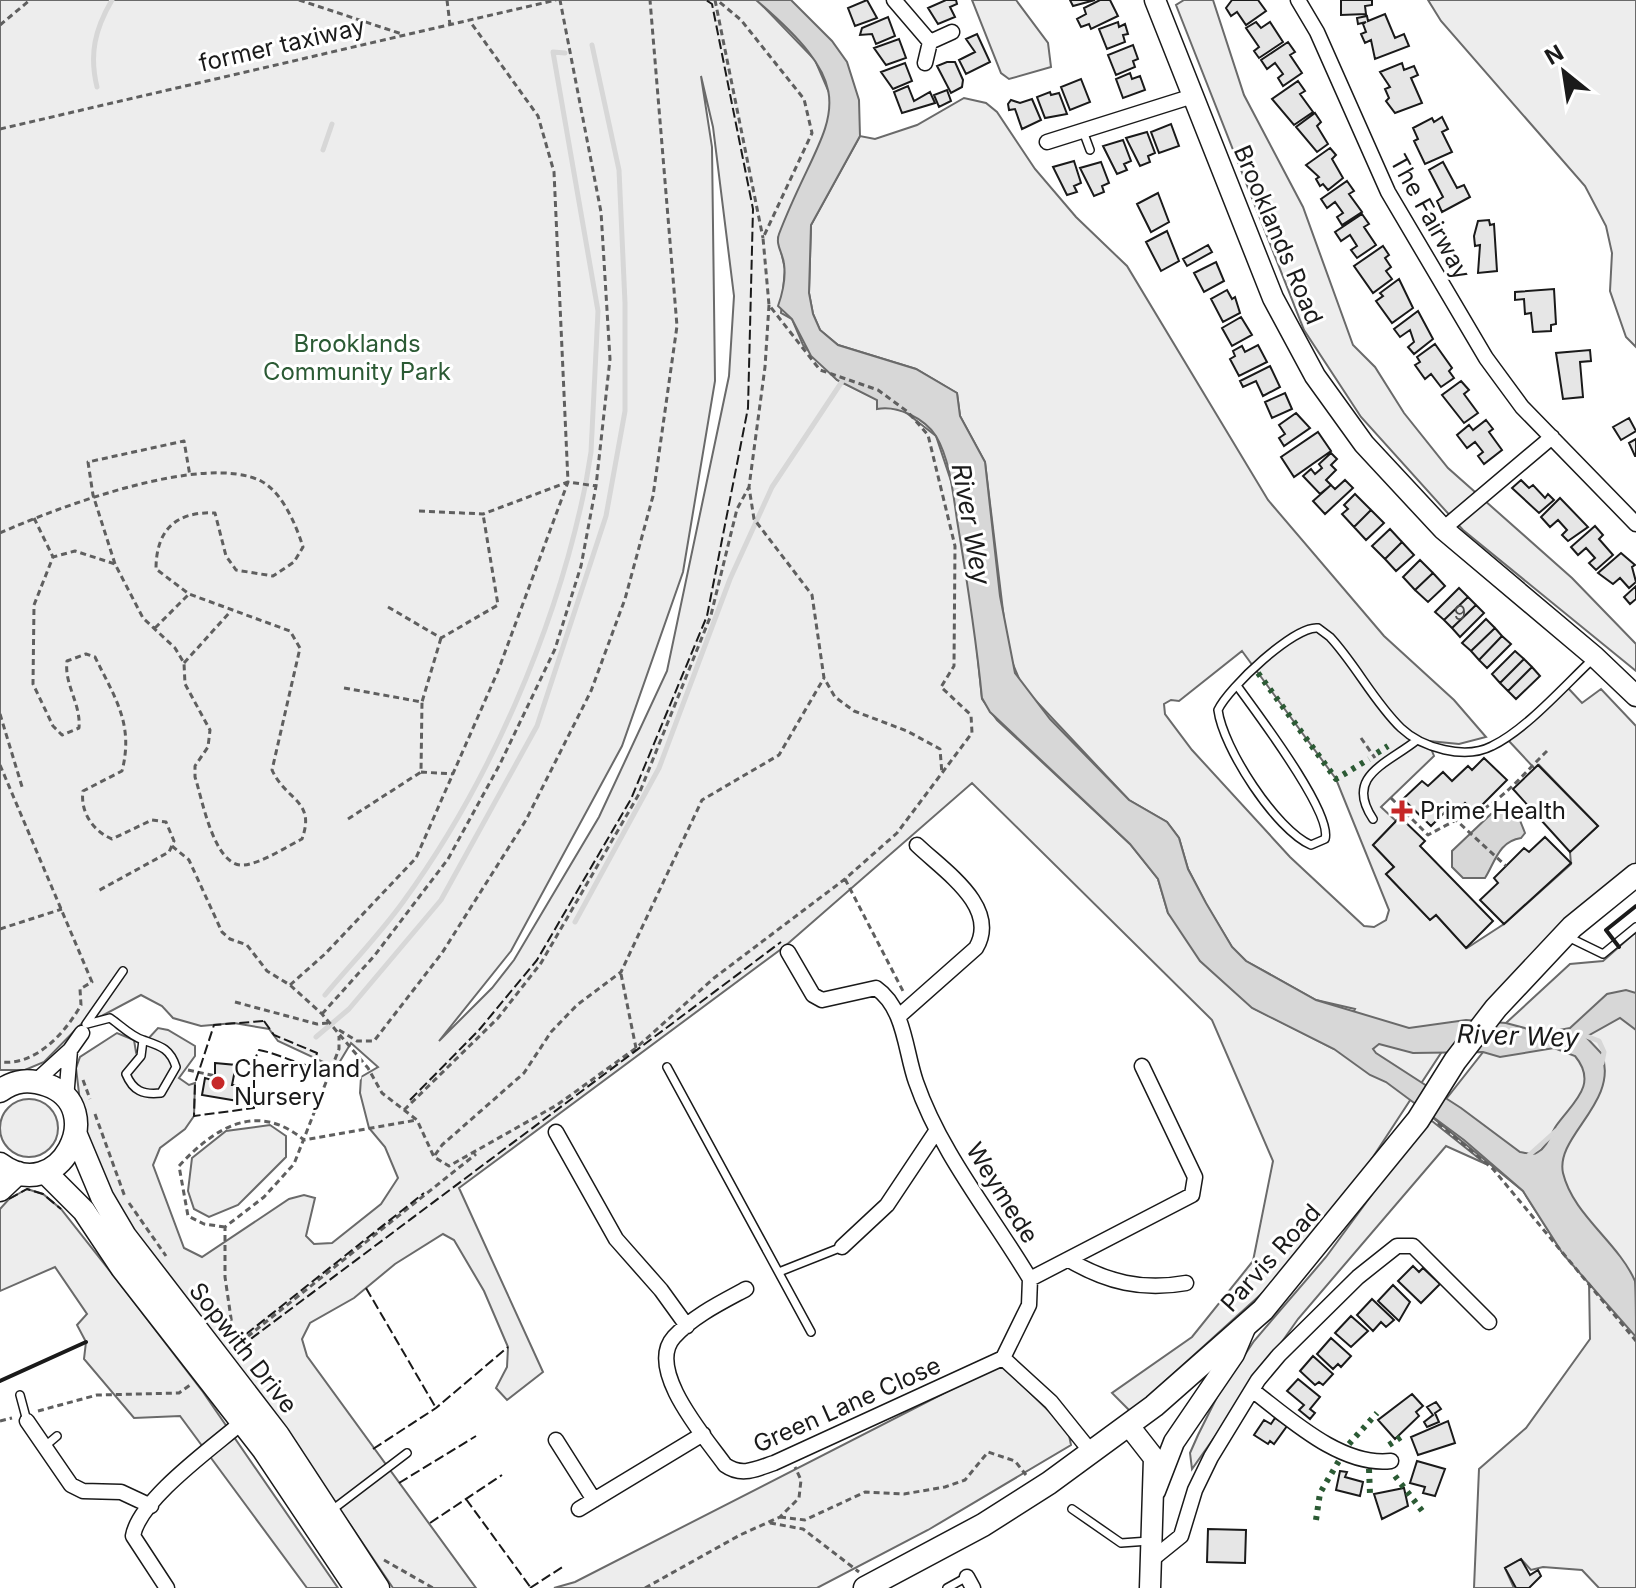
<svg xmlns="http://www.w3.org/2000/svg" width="1636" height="1588" font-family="Inter,sans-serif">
<rect width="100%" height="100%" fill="#fff"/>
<path fill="#ededed" stroke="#6a6a6a" stroke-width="2" fill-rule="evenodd" d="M0 0H757L815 60 831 97 832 113 821 143 778 238 785 269 781 313 792 319 803 345 837 380 878 400 879 405 904 411 936 436 952 484 969 572 982 699 997 720 1130 844 1158 879 1168 913 1232 987 1253 1008 1334 1049 1355 1009 1316 1000 1246 961 1232 947 1206 904 1188 869 1179 838 1167 822 1129 800 1022 686 1008 652 985 462 960 416 957 393 916 369 838 345 820 330 813 314 809 293 811 225 860 136 875 139 917 125 964 98 986 103 997 112 1035 169 1076 217 1127 266 1268 500 1384 636 1454 700 1486 737 1459 744 1428 741 1434 756 1381 807 1396 821 1373 845 1394 867 1386 874 1430 920 1436 915 1467 948 1504 924 1571 864 1570 852 1598 826 1539 765 1535 769 1508 740 1568 688 1582 703 1601 689 1636 726V875L1443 1050 1354 1186 1289 1269 1131 1412 1112 1393 1192 1337 1253 1261 1273 1161 1212 1020 972 783 784 947 459 1188 543 1372 507 1400 496 1388 507 1367 508 1347 484 1291 454 1240 443 1234 395 1264 354 1298 310 1323 302 1339 307 1356 476 1588H393L347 1520 131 1233 84 1135 76 1068 80 1057 117 1033 134 1040 136 1052 158 1028 168 1030 195 1046V1056L179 1078 189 1085 195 1083 194 1116 185 1129 160 1148 153 1165 184 1248 202 1257 289 1199 304 1195 315 1198 306 1236 314 1244 332 1243 381 1204 398 1178 385 1147 369 1128 360 1093 361 1077 378 1067 351 1043 336 1068 278 1041 269 1029 234 1023 201 1026 173 1018 162 1006 141 995 94 1020 90 1015 44 1062 25 1070H0ZM701 76 713 127 734 296 729 376 667 671 599 817 514 960 492 988 439 1041 511 951 622 746 683 572 715 381 712 147ZM1242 651 1336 779 1389 910 1386 920 1374 927 1364 926 1290 857 1192 750 1165 714 1164 704 1171 700 1179 701Z
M972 0H1016L1048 43 1051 67 1009 79 1001 73Z
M1184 0H1213L1244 95 1303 207 1353 345 1375 367 1404 413 1448 468 1572 578 1636 644V671L1463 530 1361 417 1304 330 1176 5Z
M1428 0H1636V347L1626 337 1610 291 1612 253 1606 226 1585 186 1441 21Z
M1636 932V1588H1599L1582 1570 1543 1567 1531 1570 1521 1559 1505 1568 1514 1588H1474L1479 1469 1526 1428 1590 1339 1589 1282 1563 1254 1523 1191 1432 1117 1506 1023 1570 964 1603 961Z
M0 1128a29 29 0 1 1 58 0a29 29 0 1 1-58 0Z
M1432 1121 1486 1164 1446 1146 1298 1319 1192 1469 1190 1453 1198 1435 1218 1395 1254 1341 1326 1257 1424 1124Z
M270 1125 286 1136V1157L238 1205 209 1217 194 1209 188 1191 192 1158 226 1131Z
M27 1189 43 1194 61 1209 117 1280 203 1392 338 1588H307L180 1416 134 1418 84 1359 86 1342 77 1325 87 1314 55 1267 0 1291V1209L9 1199Z
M1001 1364 1068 1430 1071 1445 928 1530 817 1588H554L575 1582Z"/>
<path fill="#d7d7d7" stroke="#6a6a6a" stroke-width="2" fill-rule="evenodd" d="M756 0H791L832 41 847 62 859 100 860 136 811 225 809 293 813 314 820 330 838 345 916 369 957 393 960 416 985 462 1000 596 1015 673 1050 719 1129 800 1167 822 1179 838 1188 869 1206 903 1232 947 1246 961 1316 1000 1409 1028 1466 1020 1506 1023 1543 1033 1570 1028 1607 994 1626 990 1636 993V1030L1620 1018 1586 1037 1602 1054C1619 1103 1555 1136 1563 1173 1573 1215 1618 1242 1635 1281 1636 1295 1636 1321 1636 1337L1563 1254 1523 1191 1464 1140 1386 1082 1370 1075 1334 1049 1252 1008 1200 961 1168 913 1158 879 1130 844 990 712 982 698C976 638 967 580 957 520 953 493 950 460 936 436 924 418 897 405 877 409V400L837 380 811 356 792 319 778 306C783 292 786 278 784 264 783 253 775 245 779 234 824 116 875 101 756 0ZM1379 1044 1413 1053 1483 1052 1500 1057 1554 1048 1575 1056C1599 1085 1572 1103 1556 1126 1551 1134 1547 1147 1538 1152 1533 1156 1526 1153 1520 1152L1461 1108 1376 1053 1373 1049Z
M1500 812 1519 818 1525 833 1521 838C1499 841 1495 862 1485 878H1463L1452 867V851L1491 814Z"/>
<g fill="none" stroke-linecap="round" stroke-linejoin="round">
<path stroke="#d7d7d7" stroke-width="5" d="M565 53 553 52 598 311 591 452 586 482
M97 87C89 54 95 29 112 0
M323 150 332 124
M575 922 659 768 730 579 772 487 843 380
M325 995C351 964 380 934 403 902 489 784 556 629 585 487
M1581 1034 1599 1041 1604 1052 1602 1063
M316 1037 349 1009 441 900 537 726 606 516 625 411V303L619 170 592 45
M1527 1157 1556 1131"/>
</g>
<path fill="#e6e6e6" stroke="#1a1a1a" stroke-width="2" d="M867 0 877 18 855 26 848 8Z
M946 0H956L957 4 950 7 955 17 938 24 928 8Z
M1070 0H1095L1073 6Z
M1100 0H1110L1118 16 1091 29 1089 24 1081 27 1077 19 1086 14 1084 8Z
M1232 0H1258L1266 11 1246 25 1237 12 1231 16 1226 8Z
M1341 0H1372V5L1365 6 1366 14 1341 15Z
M1385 14 1395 38 1404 34 1409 46 1375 59 1371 40 1365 43 1361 34 1366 32 1363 24 1366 22 1358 24 1357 18 1367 16 1368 21Z
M888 17 895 36 876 44 872 34 860 35 862 28Z
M1118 22 1119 27 1125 24 1128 34 1123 35 1125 42 1107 49 1099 29Z
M1256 22 1261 28 1270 22 1283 42 1259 58 1254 51 1259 47 1246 28Z
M977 34 990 62 966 74 959 60 975 52 966 39Z
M899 39 906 58 886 65 874 48Z
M1288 42 1295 52 1290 55 1302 73 1283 86 1278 78 1283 74 1275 63 1267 69 1261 60Z
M1133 45 1138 59 1133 61 1135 67 1116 75 1108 55Z
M947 62H955L963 80 962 87 951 93 937 66Z
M905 63 912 81 893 89 881 72Z
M1402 63 1404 70 1414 66 1418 75 1411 78 1422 103 1395 113 1386 101 1389 98 1385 89 1390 87 1380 72Z
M1130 73 1132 79 1140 76 1145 90 1123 98 1116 79Z
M1081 79 1090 102 1070 110 1061 87Z
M1298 81 1305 91 1300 94 1313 112 1294 125 1272 99Z
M908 86 914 101 930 92 935 103 902 113 894 92Z
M947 90 951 101 939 107 934 95Z
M1050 92 1051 95 1059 93 1067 114 1045 118 1037 97Z
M1032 99 1041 120 1022 129 1015 109 1009 110 1008 104 1011 100 1020 103Z
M1315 113 1321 122 1317 126 1328 144 1317 152 1296 127Z
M1442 117 1448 129 1442 132 1452 152 1425 164 1414 141 1418 139 1413 128 1432 118 1434 122Z
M1171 124 1179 146 1159 153 1151 132Z
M1147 132 1155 153 1148 156 1150 162 1140 166 1126 138Z
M1123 140 1131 161 1124 164 1127 170 1117 174 1103 146Z
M1330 148 1336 155 1332 159 1343 178 1328 190 1323 184 1320 186 1316 179 1319 177 1306 165Z
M1074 161 1081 183 1074 186 1077 192 1067 195 1053 167Z
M1101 162 1109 183 1102 186 1104 192 1094 196 1080 168Z
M1443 162 1457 188 1464 185 1470 197 1442 212 1437 201 1443 197 1429 170Z
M1347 181 1354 191 1349 194 1362 212 1342 225 1337 217 1343 213 1335 202 1327 208 1321 199Z
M1158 193 1169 222 1151 232 1137 204Z
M1362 214 1369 224 1364 227 1376 245 1357 258 1351 250 1357 246 1350 235 1341 241 1335 232Z
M1489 220 1490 225 1494 224 1497 271 1478 273 1480 245 1475 246 1474 236 1478 221Z
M1167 231 1179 261 1161 271 1146 242Z
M1208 245 1212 252 1187 266 1183 259Z
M1383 246 1389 255 1385 258 1391 267 1386 271 1392 279 1373 293 1354 266Z
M1216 262 1224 281 1204 292 1194 273Z
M1399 279 1413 308 1392 323 1376 301 1383 296 1380 293Z
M1554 289 1556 324 1551 325V331L1533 332 1531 313 1525 314 1524 299 1515 300V292Z
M1227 290 1232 299 1235 297 1240 313 1223 322 1211 299Z
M1418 311 1433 339 1414 354 1408 347 1414 342 1410 330 1400 337 1394 329Z
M1241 317 1252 335 1232 346 1222 328Z
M1435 344 1452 368 1449 371 1454 378 1441 387 1431 374 1425 379 1415 365 1420 362 1417 357Z
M1258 345 1267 362 1239 376 1230 359 1235 356 1233 351 1242 346 1245 352Z
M1590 350 1591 361 1580 362 1583 397 1563 399 1556 353Z
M1270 366 1280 387 1263 396 1256 381 1243 387 1240 381Z
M1461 381 1469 390 1464 394 1478 413 1464 423 1442 395Z
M1285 393 1292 409 1272 418 1265 402Z
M1296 413 1310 428 1284 446 1279 438 1285 434 1279 425Z
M1629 418 1636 431 1621 440 1613 427Z
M1486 420 1493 429 1489 432 1502 450 1484 464 1478 456 1483 452 1475 442 1467 448 1457 435 1469 425 1473 430Z
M1318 432 1331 451 1294 477 1281 457Z
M1636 439V456H1635L1629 443Z
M1331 453 1337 459 1331 465 1336 470 1326 480 1331 485 1320 494 1303 476 1311 469 1315 474 1322 468 1319 464Z
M1345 480 1353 488 1325 514 1313 501 1331 485 1335 489Z
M1521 480 1529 488 1533 485 1545 498 1548 494 1554 500 1539 513 1512 488Z
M1355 494 1371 510 1354 527 1342 514 1348 509 1344 505Z
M1560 498 1588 527 1568 541 1562 535 1567 530 1558 520 1550 527 1541 517Z
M1371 510 1384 523 1366 540 1354 527Z
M1595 526 1603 535 1599 539 1613 555 1596 570 1589 563 1595 558 1586 548 1578 555 1571 547Z
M1390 529 1402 542 1385 559 1372 546Z
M1402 542 1414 555 1396 571 1385 559Z
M1621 553 1635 565 1632 567 1636 582 1629 588 1620 578 1613 584 1598 573Z
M1420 560 1433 573 1415 590 1403 577Z
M1433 573 1445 586 1428 602 1415 590Z
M1636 586V599L1630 604 1624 597Z
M1459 588 1468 597 1444 620 1435 612Z
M1468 597 1476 605 1452 628 1444 620Z
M1476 605 1484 613 1460 637 1452 628Z
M1486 619 1495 628 1471 651 1462 643Z
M1495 628 1502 636 1479 660 1471 651Z
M1502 636 1511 644 1487 668 1479 660Z
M1515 651 1524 659 1500 683 1492 674Z
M1524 659 1532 667 1508 691 1500 683Z
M1532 667 1540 676 1516 699 1508 691Z
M1484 758 1507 780 1475 812 1465 803 1450 818 1444 813 1431 826 1403 799 1422 781 1428 786 1443 772 1452 781 1468 766 1472 770Z
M1538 765 1598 826 1570 852 1513 789Z
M1400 817 1425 841 1420 846 1493 921 1466 948 1436 915 1430 920 1386 874 1394 867 1373 845Z
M1545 837 1571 863 1504 924 1480 900 1498 883 1494 878 1524 848 1529 852Z
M215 1063 236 1065 232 1085H239L238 1101 202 1095 205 1078 215 1081Z
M1413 1266 1419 1272 1423 1268 1440 1284 1421 1303 1398 1281Z
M1393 1285 1410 1302 1399 1321 1378 1301Z
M1372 1299 1394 1320 1386 1327 1381 1322 1373 1331 1357 1315Z
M1351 1316 1368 1331 1351 1347 1335 1333Z
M1331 1338 1351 1356 1341 1367 1338 1364 1333 1369 1317 1354Z
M1313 1356 1333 1374 1323 1385 1319 1382 1315 1385 1300 1371Z
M1298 1379 1320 1397 1310 1409 1315 1413 1310 1419 1299 1410 1304 1405 1287 1391Z
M1412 1394 1423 1406 1416 1412 1419 1416 1395 1439 1378 1420Z
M1436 1402 1441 1409 1435 1413 1439 1422 1427 1427 1424 1422 1433 1415 1427 1407Z
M1275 1418 1287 1426 1274 1444 1270 1441 1268 1444 1254 1435 1264 1420 1271 1424Z
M1448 1421 1455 1443 1418 1455 1411 1437Z
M1417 1461 1445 1469 1435 1496 1423 1493 1425 1487 1410 1483Z
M1340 1471 1347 1472 1345 1477 1363 1482 1360 1496 1336 1490Z
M1404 1488 1408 1506 1382 1519 1374 1494Z
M1208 1529 1246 1530 1245 1563 1207 1562Z
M1521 1559 1530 1575 1538 1570 1541 1576 1529 1588H1516L1505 1568Z"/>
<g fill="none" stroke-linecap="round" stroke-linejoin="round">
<defs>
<path id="lane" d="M1083 131 1090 150
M1238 687C1256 712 1333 813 1325 839L1311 845C1276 830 1223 748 1218 710 1228 688 1295 625 1318 628L1330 637C1356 665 1374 702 1401 728 1422 748 1465 760 1492 746 1527 729 1565 685 1594 658
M1373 819C1344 776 1387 764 1417 740
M1566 936 1603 954 1636 927
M86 1024 123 971
M87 1024 110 1018C120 1025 132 1037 143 1040 160 1046 170 1048 176 1067L161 1093C143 1095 133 1091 126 1074L141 1056 143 1040
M667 1067 811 1332
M779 1272 842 1247
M20 1395 27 1421
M44 1447 57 1436
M1072 1509 1121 1543 1149 1541
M332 1510 407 1453
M947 1588 967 1577"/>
<path id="street" d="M894 0 930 42 925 63
M1298 0 1317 32 1388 192 1486 358 1522 407 1636 524
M930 42 952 32
M1047 142 1193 96
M1443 529 1552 437
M788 952 813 995 822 1000 876 988C905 1008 905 1051 916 1082 941 1154 992 1215 1030 1279L1029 1305 1003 1358
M898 1017 976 948C1000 907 944 871 917 845
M36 1081 70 1050 82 1033
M66 1099 70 1050
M556 1132 616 1239 661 1290 687 1326
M842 1247 887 1205 937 1130
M1069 1260C1107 1282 1142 1291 1186 1283
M1030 1279 1192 1195 1195 1177 1142 1066
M746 1289C722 1302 693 1316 674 1337 645 1369 705 1437 725 1465 742 1477 756 1469 774 1463L1003 1358
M1003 1358 1051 1402 1092 1453
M1252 1390C1289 1418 1341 1467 1391 1461
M27 1421 71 1485 83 1491 121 1492 151 1506
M556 1440 594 1500
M579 1509 703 1434
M1150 1561 1181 1536 1195 1490 1211 1457 1258 1380 1279 1355 1358 1277 1397 1246H1413L1489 1322
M967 1577 973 1588
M167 1588 133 1536C139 1500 212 1448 241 1423"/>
<path id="secondary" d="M1155 0 1273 298 1315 376 1364 444 1443 529 1595 657 1636 696
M1129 1426 1154 1458 1150 1588
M1155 1491 1174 1442 1234 1354 1245 1328"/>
<path id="primary" d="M0 1091C15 1080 29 1079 47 1085 110 1107 59 1208 0 1164
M76 1135 102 1197 125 1236 278 1435 378 1588
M45 1172 84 1211 122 1268 263 1449 356 1588
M0 1190 18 1173
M865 1588 983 1525 1049 1483 1154 1406 1263 1310 1418 1120 1455 1061 1496 1008 1572 927 1636 875"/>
</defs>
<use href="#lane" stroke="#1a1a1a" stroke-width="10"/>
<use href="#street" stroke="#1a1a1a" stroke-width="17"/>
<use href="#secondary" stroke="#1a1a1a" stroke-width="23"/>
<use href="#primary" stroke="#1a1a1a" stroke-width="25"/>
<path stroke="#5f5f5f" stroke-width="3" stroke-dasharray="6 4" stroke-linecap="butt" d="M299 0 402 34
M447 0 450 25
M715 0 763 238
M0 25 30 0
M0 129 556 0
M769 305 765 367 749 487 754 519 812 595 824 678 835 697 854 711 907 731 940 749 942 774
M419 511 483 514 568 482 596 486
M34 518 53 557
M0 533C56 508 203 452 261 481 283 493 296 525 303 547L294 562 273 576 236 570 226 556 215 513C176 511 156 530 156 569L189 594 290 631 300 648 272 770C286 801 316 800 302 839 286 847 262 863 244 865 214 868 202 798 195 777V766L208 747 210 730 185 684 184 663 175 648 143 618 115 564 75 551 53 557 34 605 33 684 53 726 62 735 79 728C81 703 64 685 67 661L86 654 95 657C115 698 134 724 122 771L83 791C80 812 93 831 112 839L152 820 166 822 174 841 169 852 96 892
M115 564 93 495 88 462 184 441 190 476
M388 607 441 638 498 605 483 514
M155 628 189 594
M184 663 230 612
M344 688 422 702 441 638
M0 714 23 790
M1361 738 1375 758
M0 765 92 982 80 989 81 1005C65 1033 36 1066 0 1062
M421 772 453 774
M1391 798 1428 835 1456 820 1506 866
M348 819 421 772 422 702
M1456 820C1495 811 1519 778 1547 751
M172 846 189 860 222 932 230 939 247 945 267 971 290 985 322 1014 368 1068 382 1093 417 1120 434 1157 449 1166 557 1105 636 1048 714 978 845 879 897 833 972 733 971 715 941 687 954 666 955 546 928 435 908 412 878 390 820 370 769 305 763 238 812 133 804 99 741 20 717 0
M845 879 904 993
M0 929 62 909
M621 974 636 1048
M290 985 325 954 416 858 498 671 568 482 554 172 538 116 469 20
M235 1002 317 1024 328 1023
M322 1014 375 955 448 859 500 764 555 649 581 566 596 486 610 359 601 212 560 0
M339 1030 357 1041H374L442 953 526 820 591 691 625 599 653 496 677 326 650 0
M188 1070 216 1076
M83 1080 90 1099
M404 1110 498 1018 541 963 639 794 711 615 737 509 749 487
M95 1114 125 1197
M1438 1123 1493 1169 1636 1341
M435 1155 442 1145 524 1073 551 1032 577 1005 621 972 702 800 779 755 824 678
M129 1203 166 1256
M225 1227 204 1224 188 1216 179 1166C215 1127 257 1101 304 1140L417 1120
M230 1340 233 1332 225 1277V1227L264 1197 294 1164 339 1049V1036
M232 1349 476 1154
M38 1411 97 1395 179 1393 190 1385
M0 1421 12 1418
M780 1517 805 1520 865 1492 904 1494 945 1487 965 1480 988 1452 1015 1461 1026 1475
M770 1523 803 1529 859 1572
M384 1560 433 1588
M645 1588 740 1535 780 1517 799 1498 801 1480 795 1467"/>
<use href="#lane" stroke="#fff" stroke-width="7"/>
<use href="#street" stroke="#fff" stroke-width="14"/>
<use href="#secondary" stroke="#fff" stroke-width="20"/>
<use href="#primary" stroke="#fff" stroke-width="22"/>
<path stroke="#2b5a34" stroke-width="6" stroke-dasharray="4 6" stroke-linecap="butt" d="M1258 673 1336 779 1369 759
M1377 753 1388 746
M1349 1444 1377 1413
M1389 1445 1401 1437
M1369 1469 1370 1494
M1395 1476 1423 1512
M1316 1520 1320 1493 1340 1459"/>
<path stroke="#1a1a1a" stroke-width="2" stroke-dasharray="10 4" stroke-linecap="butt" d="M264 1021 274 1035 317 1053 313 1067C292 1062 279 1054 259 1050L250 1070 254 1071V1108L194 1116 195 1083 214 1025Z
M410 1100 479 1030 537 960 631 799 707 616 748 408 753 209 712 4 706 0
M9 1199 27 1189 43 1194 61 1209
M366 1288 436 1408
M235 1343 424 1193
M240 1347 781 942
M373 1449 436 1408 508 1347
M399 1483 476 1436
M466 1499 531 1588
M430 1523 502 1475
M530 1588 564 1566"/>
<path stroke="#1a1a1a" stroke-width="4" d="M1619 947 1606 930 1636 906
M0 1381 86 1342"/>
</g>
<g fill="#c62828" stroke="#fff" stroke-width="3">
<path d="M1398 799h8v8h8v8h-8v8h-8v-8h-8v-8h8z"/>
<circle cx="218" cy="1083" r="8"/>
</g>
<g text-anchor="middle" stroke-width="6" stroke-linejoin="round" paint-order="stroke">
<g font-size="20" fill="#4d4d4d">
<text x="1460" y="620">9</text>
</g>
<g font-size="24" fill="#1a1a1a" stroke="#fff">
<text transform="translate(282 45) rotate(-13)" y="8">former taxiway</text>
<text transform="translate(1430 217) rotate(61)" y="8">The Fairway</text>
<text transform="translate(1278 235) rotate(67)" y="8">Brooklands Road</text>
<text transform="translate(1002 1193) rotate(58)" y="8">Weymede</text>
<text transform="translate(1271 1258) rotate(-48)" y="8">Parvis Road</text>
<text transform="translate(243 1348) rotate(52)" y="8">Sopwith Drive</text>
<text transform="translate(847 1405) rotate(-24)" y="8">Green Lane Close</text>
</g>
<g font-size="24" fill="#2b5a34" stroke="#fff">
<text x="357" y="352">Brooklands<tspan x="357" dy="28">Community Park</tspan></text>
</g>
<g font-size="24" fill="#1a1a1a" stroke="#fff" text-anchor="start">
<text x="1420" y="819">Prime Health</text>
<text x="234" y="1077">Cherryland<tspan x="234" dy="28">Nursery</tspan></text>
</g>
<g font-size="26" font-style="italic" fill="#1a1a1a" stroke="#fff">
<text transform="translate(971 524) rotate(80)" y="9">River Wey</text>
<text transform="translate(1518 1036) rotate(2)" y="9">River Wey</text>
</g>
</g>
<g transform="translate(1564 72) rotate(330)" stroke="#ffffff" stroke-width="6" paint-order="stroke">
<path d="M0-6L14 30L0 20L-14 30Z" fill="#1a1a1a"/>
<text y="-12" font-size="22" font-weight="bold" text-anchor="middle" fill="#1a1a1a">N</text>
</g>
</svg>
